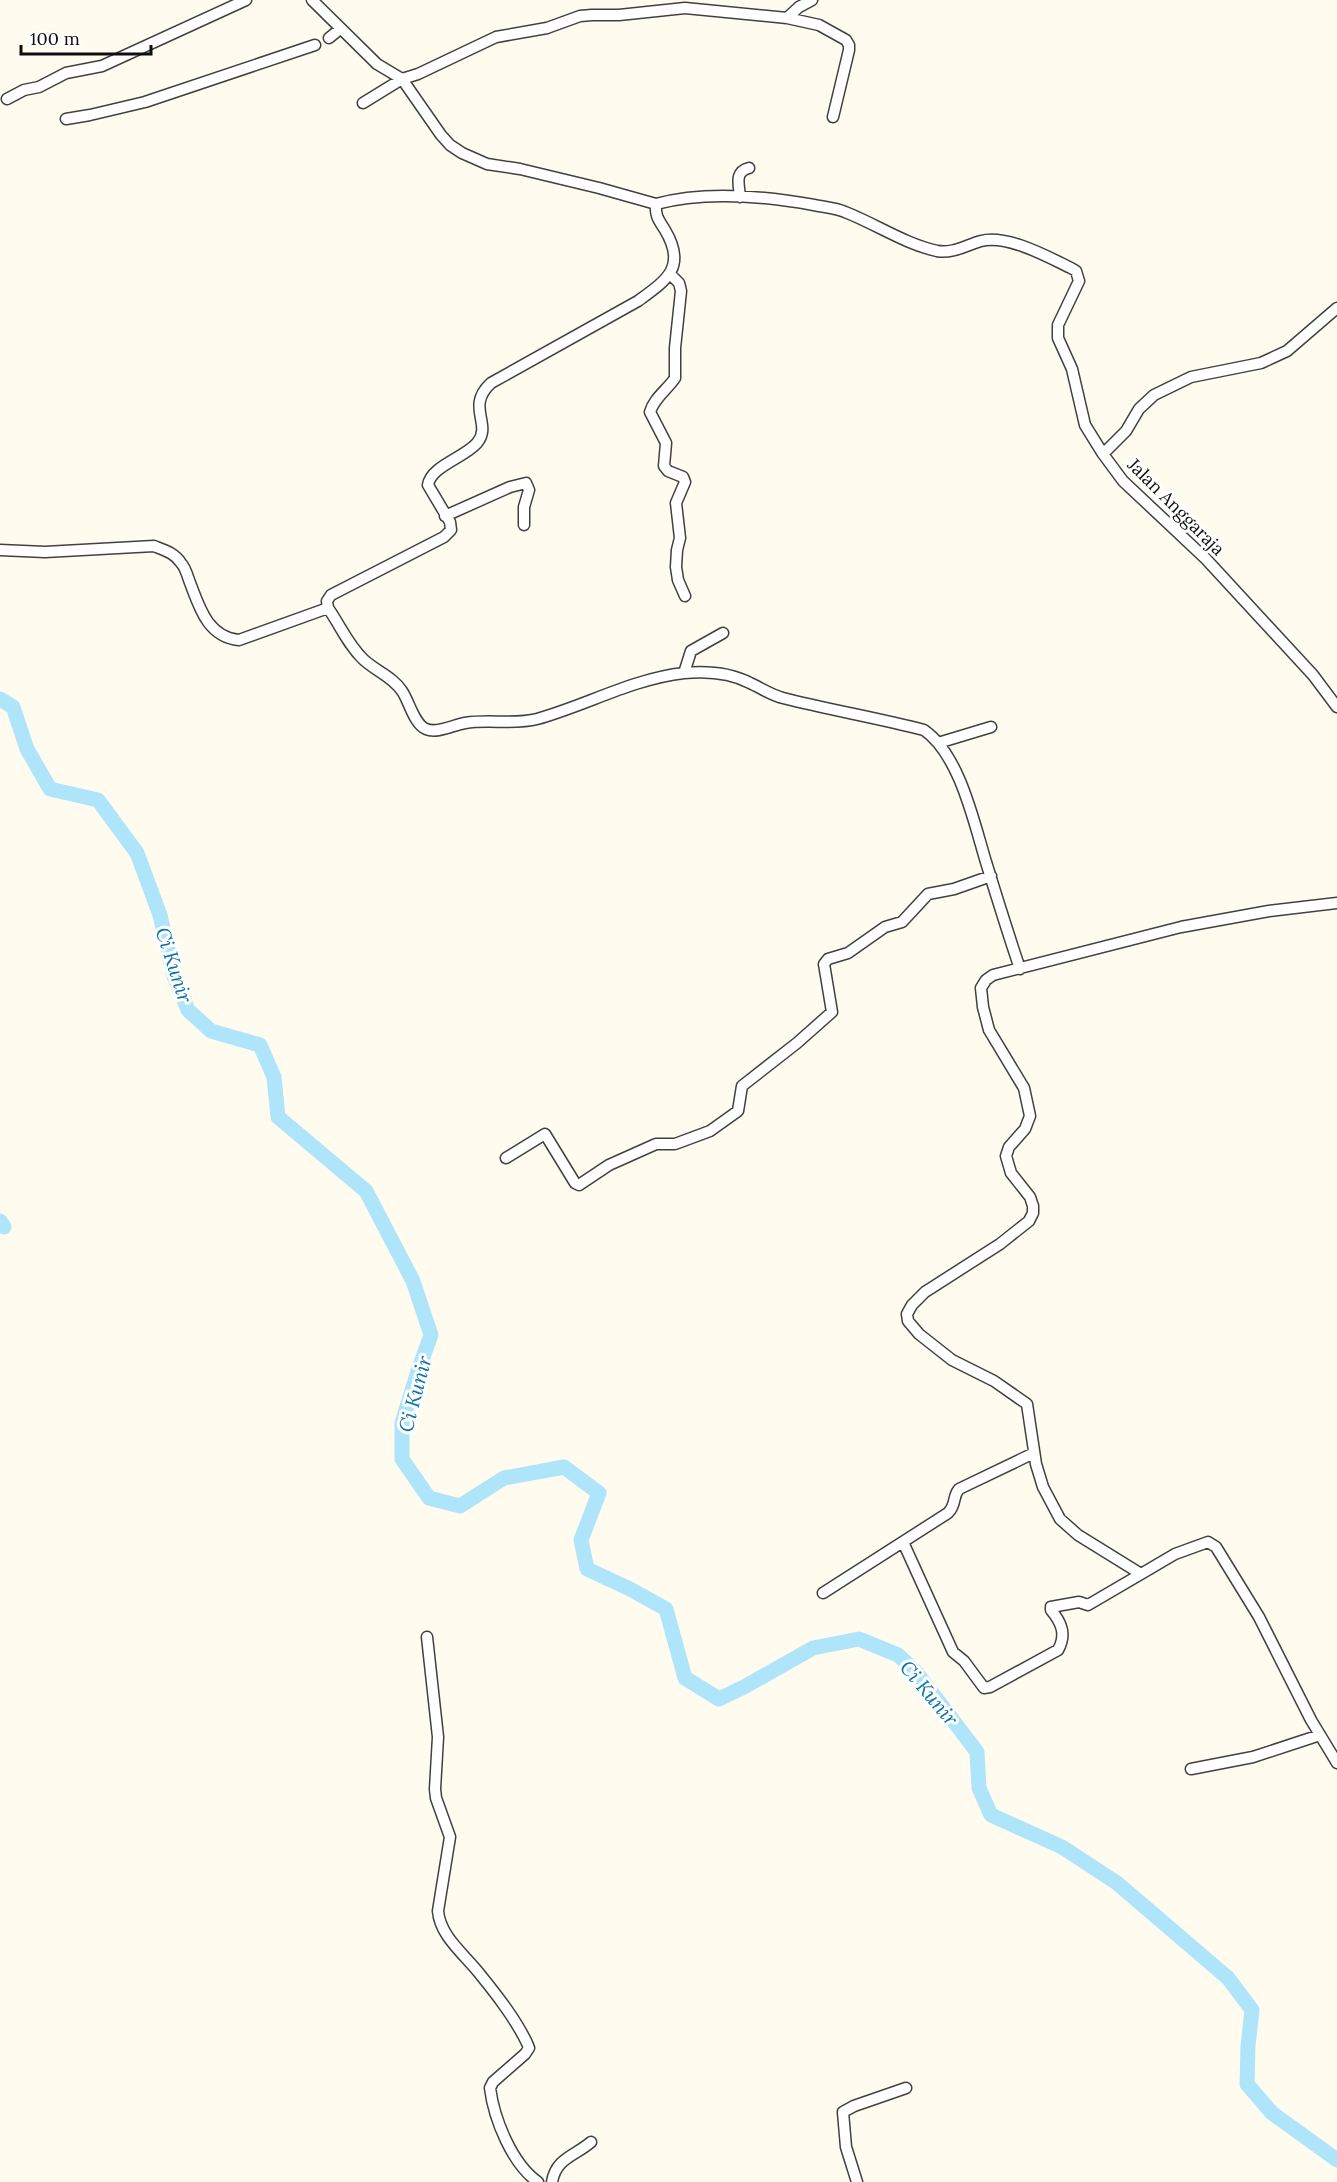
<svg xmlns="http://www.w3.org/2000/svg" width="1337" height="2182" font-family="Lora,serif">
<rect width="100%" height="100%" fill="#fffbef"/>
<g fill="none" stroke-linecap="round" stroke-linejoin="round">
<path stroke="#afe5fb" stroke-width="15" d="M0 699 13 707 27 749 50 789 98 800 137 853 160 915 174 976 188 1010 211 1031 260 1045 274 1077 278 1117 366 1191 413 1281 431 1335 419 1368 402 1423V1459L429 1498 460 1506 504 1478 564 1467 599 1493 581 1540 587 1569 630 1589 666 1609 685 1678 719 1699 744 1687 813 1648 859 1639 898 1655 917 1673 977 1752 979 1788 991 1815 1062 1847 1117 1883 1228 1978 1252 2010 1248 2046 1247 2084 1272 2113 1337 2160
M0 1221 4 1227"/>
<defs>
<path id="minor" d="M312 0 377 64 402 79 441 135 450 145 462 153 487 164 520 169 599 188 656 204
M787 18 799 7 812 0
M329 38 340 29
M7 99 24 90 39 87 66 73 102 66 246 0
M363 103 402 79 418 74 496 37 547 28 580 16 592 15H619L685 8 787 18 819 25 846 40 849 45V50L833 117
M66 119 90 115 145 102 315 45
M740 197C739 184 734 172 749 168
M656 204C655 217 659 220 665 230 687 267 667 280 638 301L491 383C465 407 493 424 477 443 464 458 431 466 428 485L450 522 451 530 444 537 331 595 327 601 328 608C340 625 348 645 364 660 376 671 393 677 402 691 409 701 414 724 426 729 437 734 453 725 465 723 489 719 514 725 537 719 587 705 632 679 684 673 706 671 731 673 750 683 761 688 771 695 783 698 830 710 878 718 924 730 960 755 974 823 986 862 997 898 1008 933 1020 969
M656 204C706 190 764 196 814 205 824 207 836 208 845 212 876 224 905 244 937 251 953 254 966 245 981 241 1007 234 1048 257 1071 268L1076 271 1079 281 1058 325V338L1072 369 1085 425 1103 454 1123 481 1206 559 1313 675 1337 707
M670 274 679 283 681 291 675 348V378C667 390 654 398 650 412L666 443 664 466 668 471 683 477 685 482 676 503 680 538 677 550 676 567 678 580 685 596
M1103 454 1126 431 1139 409 1154 395 1191 377 1261 363 1287 351 1337 308
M445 516 510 487 526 483 529 490 524 507V525
M0 550 45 552 154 546C164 550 175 553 181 563 185 567 187 574 189 580 199 606 207 637 239 640L328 608
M684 673 691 651 723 633
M938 743 991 727
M1337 903 1269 911 1181 927 993 975 986 980 981 988 983 1007 989 1030 1024 1088 1030 1116 1025 1129 1009 1147 1006 1156 1011 1173 1030 1197 1033 1206V1213L1029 1221 1000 1244 925 1292 912 1305 907 1314 908 1321 919 1334 952 1360 994 1381 1027 1404 1036 1464 1043 1487 1060 1519 1078 1535 1141 1574 1175 1554 1208 1542 1216 1547 1259 1617 1311 1720 1337 1763
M506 1158 545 1134 575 1183 579 1185 609 1165 656 1144H675L710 1131 738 1111 742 1086 797 1043 832 1012 824 964 828 959 848 953 885 927 902 922 928 894 954 889 991 876
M903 1542 953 1652 964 1661 984 1688 990 1687 1058 1650C1067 1634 1061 1622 1051 1610V1607L1079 1602 1088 1605 1141 1574
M823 1593 948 1513C957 1504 952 1497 959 1489L1034 1453
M427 1637 438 1737 435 1789 436 1798 450 1837 438 1911C440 1936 464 1954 479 1973 496 1994 515 2018 527 2043L529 2048 525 2054 493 2082 490 2088C494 2119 512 2164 538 2182
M1191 1769 1253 1757 1320 1735
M552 2182C556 2158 575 2156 591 2142
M857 2182 846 2147 843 2112 854 2106 906 2088"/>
</defs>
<use href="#minor" stroke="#414141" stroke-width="13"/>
<use href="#minor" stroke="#fff" stroke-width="10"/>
</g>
<g text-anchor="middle" stroke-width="6" stroke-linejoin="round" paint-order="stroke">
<g font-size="18" fill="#0e0e0e" stroke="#fff">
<text transform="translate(1176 507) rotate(45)" y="6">Jalan Anggaraja</text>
</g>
<g font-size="20" font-style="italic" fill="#0d73ab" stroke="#fff">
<text transform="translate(174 965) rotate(72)" y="7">Ci Kunir</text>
<text transform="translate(415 1394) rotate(-75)" y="7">Ci Kunir</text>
<text transform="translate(929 1693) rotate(50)" y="7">Ci Kunir</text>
</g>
</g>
<path d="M21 45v9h130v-9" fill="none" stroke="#0e0e0e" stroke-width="3"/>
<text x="30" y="45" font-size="18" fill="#0e0e0e" stroke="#ffffff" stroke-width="4.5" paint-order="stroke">100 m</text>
</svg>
